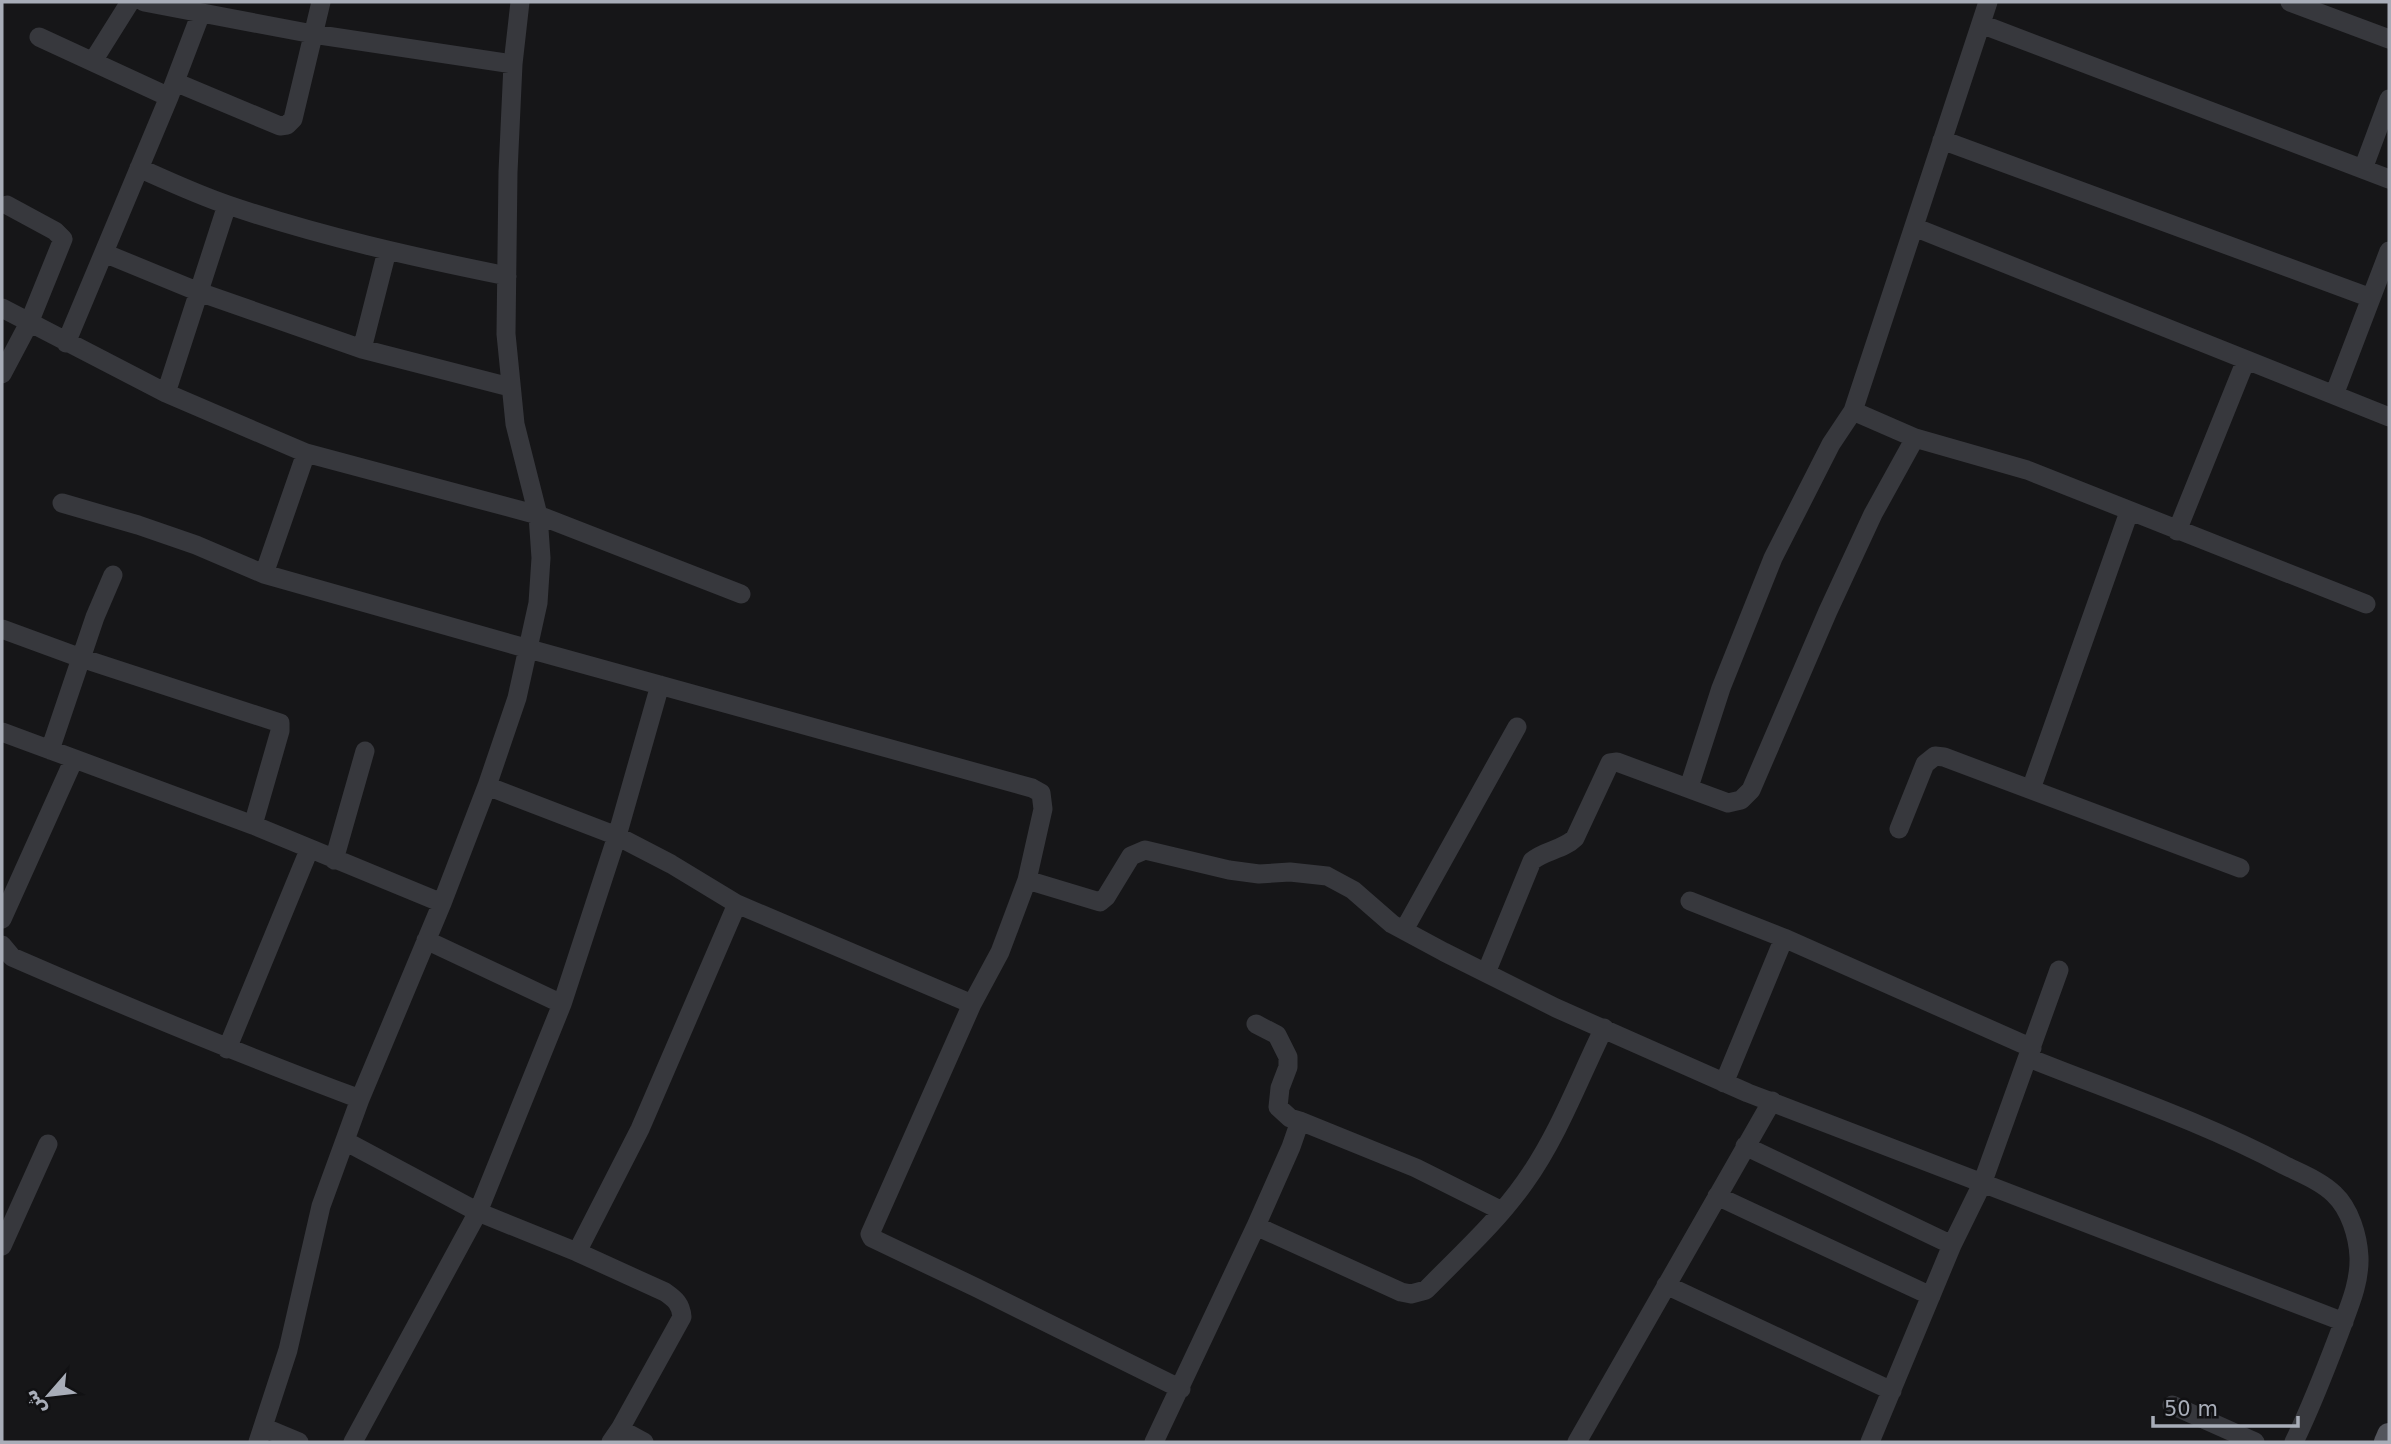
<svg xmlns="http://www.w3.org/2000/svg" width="2391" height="1444" font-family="'DejaVu Sans','Noto Sans Arabic',sans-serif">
<rect width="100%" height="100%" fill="#161618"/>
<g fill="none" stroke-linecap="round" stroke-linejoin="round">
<path stroke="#37383d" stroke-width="19" d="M144 2 313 34 513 64
M2290 2 2389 39
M1981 24 2389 179
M39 37 169 97
M93 61 130 2
M175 82 280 126 287 125 293 119 321 2
M1942 140 2371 298
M139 168C168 181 198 195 228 205 319 236 413 257 507 276
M2363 169 2389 99
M1914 227 2389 417
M104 253 199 292 362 349 510 387
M2 308 166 393 306 453 538 515 741 594
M66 343 169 97 201 13
M362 349 387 251
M2 374 29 323 63 239 55 231 7 205
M166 393 227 205
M2334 395 2389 251
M1853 411 1915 438 2027 470 2366 604
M62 503 138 525 196 545 264 574 529 649 1032 788 1041 793 1043 809 1027 880 1000 952 972 1004 870 1234 872 1238 977 1288 1181 1389
M2177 531 2246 360
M264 574 306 453
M2 629 81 658 280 723V731L253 825
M2 732 253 825 442 903
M50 750 95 617 113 575
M487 786 617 836 671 864 737 904 972 1004
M1689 787 1721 688 1773 558 1831 444 1853 411 1988 2
M2031 789 2129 512
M1899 829 1925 764 1935 756 1944 757 2240 868
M334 860 365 751
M1027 880 1100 902 1106 897 1131 856 1145 850 1229 870 1259 874 1290 872 1327 876 1353 890 1392 924 1444 952 1556 1008 1748 1093 2344 1322
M1690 901 1784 938 2032 1048
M2 919 74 759
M1404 930 1517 727
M426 940 562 1004
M2 945 12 957C127 1007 242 1055 360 1099
M1486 973 1532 861C1545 850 1563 850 1575 838L1610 763 1617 762 1728 803 1741 800 1751 790 1828 611 1873 514 1915 438
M227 1049 309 850
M2029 1058C2114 1092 2203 1122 2284 1165 2300 1173 2321 1181 2334 1194 2350 1209 2358 1236 2359 1257 2360 1284 2348 1309 2339 1334 2325 1371 2311 1407 2294 1442
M1724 1083 1784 938
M1300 1121 1416 1168 1502 1211
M345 1141 478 1212 577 1252 665 1292C675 1299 681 1304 682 1317L620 1429 611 1442
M1745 1146 1952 1245
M1717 1196 1931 1296
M1256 1226 1401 1292 1411 1294 1426 1290C1460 1255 1497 1222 1525 1182 1558 1136 1579 1079 1604 1028
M2 1246 48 1144
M577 1252 640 1129 737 904
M1666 1285 1892 1391
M2172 1405 2255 1442
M263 1427 299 1442
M620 1429 644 1442
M258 1442 288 1350 321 1206 360 1099 442 903 487 786 517 698 538 603 541 558 538 515 515 424 506 334 508 172 513 64 520 2
M353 1442 478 1212 562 1004 617 836 660 685
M1154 1442 1256 1226 1291 1147 1300 1121 1290 1118 1278 1107 1280 1088 1288 1067V1057L1277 1035 1256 1024
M1577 1442 1772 1101
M1870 1442 1952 1245 1982 1184 2059 970"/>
<path stroke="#53555c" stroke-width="24" d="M2386 1442 2389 1435"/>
</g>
<rect width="2391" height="1444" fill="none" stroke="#a8adb8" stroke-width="7"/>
<g transform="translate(49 1395) rotate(242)" stroke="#111113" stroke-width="5" paint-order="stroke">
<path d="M0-5L12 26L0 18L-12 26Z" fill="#a8adb8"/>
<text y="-10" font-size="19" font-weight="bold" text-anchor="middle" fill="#a8adb8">ش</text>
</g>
<path d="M2153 1416v10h145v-10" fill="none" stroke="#a8adb8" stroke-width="3.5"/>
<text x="2164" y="1416" font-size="21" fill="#a8adb8" stroke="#111113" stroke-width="5" paint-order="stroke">50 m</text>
</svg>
